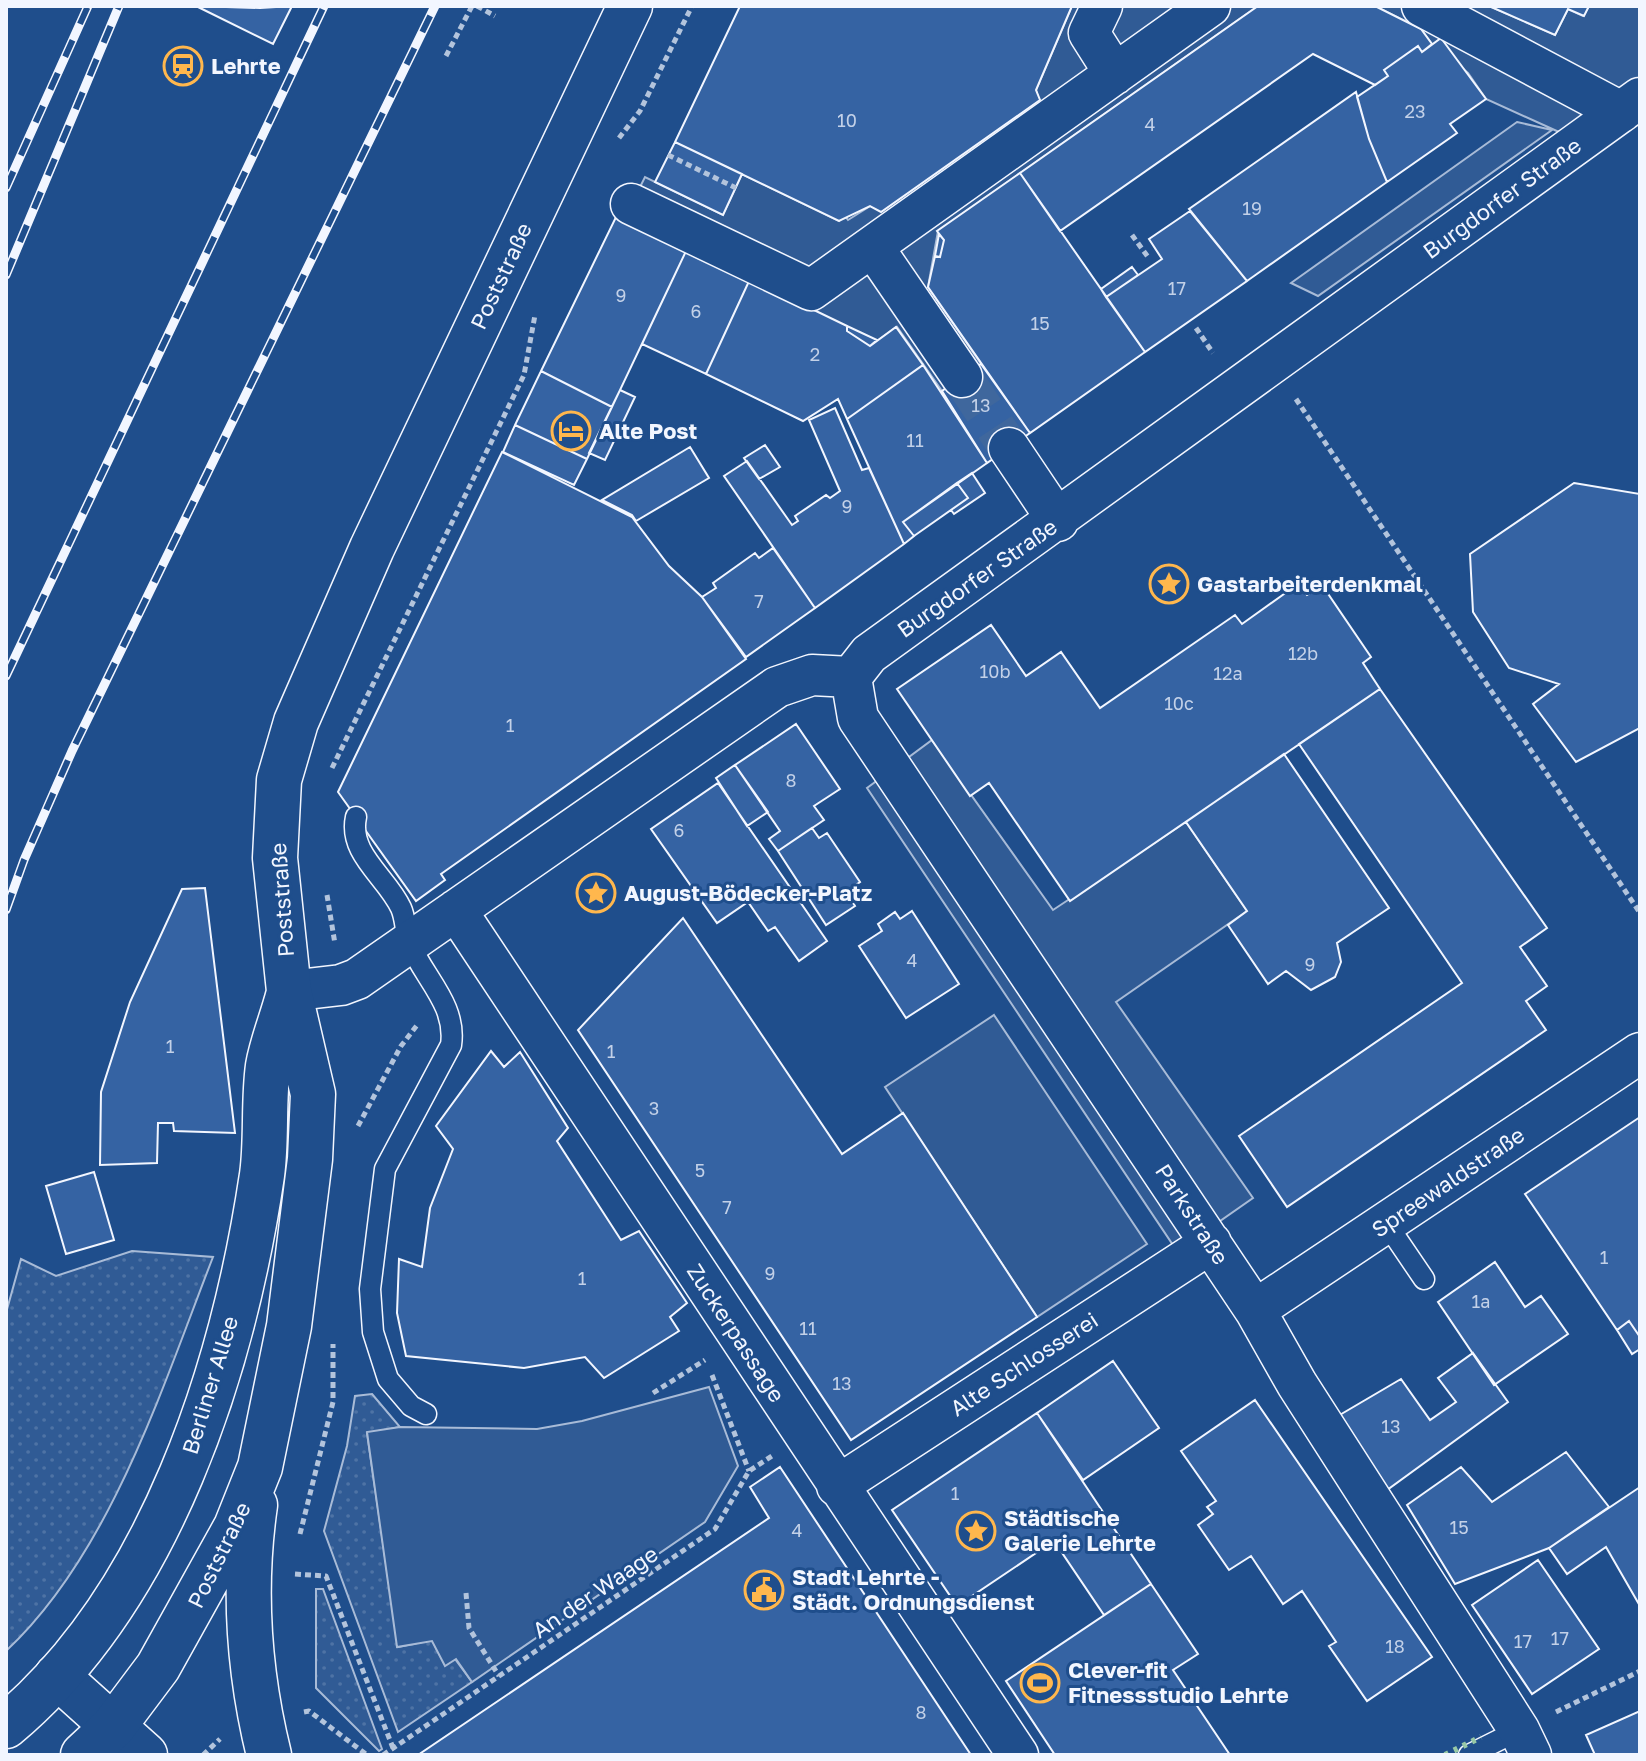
<svg xmlns="http://www.w3.org/2000/svg" width="1646" height="1761" font-family="'Golos Text',sans-serif">
<defs>
<pattern id="grass-dots" width="8" height="8" patternUnits="userSpaceOnUse" patternTransform="scale(2)"><rect width="8" height="8" fill="#305b95"/><path d="M2 2h.1M6 6h.1" fill="none" stroke="#4e73a5" stroke-width="1.8" stroke-linecap="round"/></pattern>
</defs>
<rect width="100%" height="100%" fill="#1f4e8c"/>
<path fill="url(#grass-dots)" stroke="#a8bbd7" stroke-width="2" d="M132 1251 213 1257C162 1388 110 1554 6 1651V1313L21 1259 56 1276Z
M372 1394 400 1427 367 1433 398 1647 432 1640 445 1665 455 1659 472 1682 398 1732 324 1531 347 1446 355 1396Z
M316 1589H323L382 1749 379 1751 316 1688Z"/>
<path fill="#305b95" stroke="#a8bbd7" stroke-width="2" d="M1072 6H1258L938 231 928 287 981 364 942 391 897 327 870 346 624 219 645 177 723 215 742 174 839 221 845 216 848 220 1039 100 1036 90Z
M1375 6H1489L1555 35 1568 9 1583 16 1589 6H1640V79L1559 132 1486 99 1468 73 1432 44 1421 29Z
M1517 122 1552 130 1318 296 1291 283Z
M932 740 1053 910 1186 822 1247 911 1116 1002 1253 1198 1177 1251 867 788Z
M994 1015 1147 1244 1037 1317 885 1087Z
M709 1387 738 1466 705 1522 472 1682 456 1659 445 1666 432 1641 397 1647 367 1432 400 1427 537 1429 582 1421Z"/>
<path fill="#3563a3" stroke="#f2f6ff" stroke-width="2" d="M196 6 260 8 292 6 273 44Z
M740 6H1072L1036 90 1040 100 881 212 870 206 839 221 675 142Z
M1258 6H1375L1421 29 1432 44 1422 52 1418 46 1384 70 1388 76 1375 85 1313 54 1060 231 1020 173Z
M1489 6H1589L1584 16 1568 9 1555 35Z
M1441 38 1486 99 1450 124 1457 133 1387 182 1369 139 1357 97 1388 76 1384 70 1418 46 1422 52Z
M1356 92 1369 139 1387 182 1247 281 1189 209Z
M675 142 742 174 723 215 655 182Z
M1020 173 1145 352 1030 433 928 287 935 256 940 257 944 240 937 231Z
M1190 211 1247 281 1145 352 1106 297 1162 259 1149 239Z
M617 215 687 249 612 407 541 371Z
M939 234 944 240 940 257 935 256Z
M687 249 750 279 706 374 642 344Z
M1132 267 1138 275 1106 297 1101 289Z
M750 279 847 326V331L870 346 896 327 923 365 847 419 838 399 803 421 706 374Z
M847 326 877 340 870 346 847 331Z
M981 364 1030 433 987 463 942 391Z
M923 365 987 463 903 522 914 536 904 544 847 419Z
M541 371 612 407 587 459 515 425Z
M620 390 635 397 605 460 589 453Z
M835 408 862 470 869 468 904 544 815 608 724 476 747 461 792 525 798 521 795 516 826 495 830 498 840 491 809 420Z
M515 425 587 459 574 485 503 452Z
M765 445 780 467 759 479 744 458Z
M690 447 709 478 636 521 632 515 602 500Z
M502 452 632 517 669 566 702 597 746 659 441 874 445 880 416 901 338 792Z
M972 473 985 493 954 514 951 510 968 498 957 483Z
M957 483 968 498 914 536 903 522Z
M1574 483 1640 494V728L1576 762 1533 704 1559 684 1509 668 1473 612 1470 554Z
M773 548 815 608 746 657 702 597 716 588 713 583 755 553 759 558Z
M1298 584 1307 595 1322 585 1371 657 1363 663 1380 689 1070 901 989 783 970 796 897 689 991 625 1026 676 1061 652 1100 708 1235 615 1242 624Z
M1380 689 1547 928 1520 947 1547 986 1526 1001 1546 1030 1287 1207 1239 1136 1462 983 1299 744Z
M796 724 840 789 814 806 824 820 778 851 769 839 780 831 735 765Z
M1284 754 1389 908 1337 943 1341 962 1335 977 1311 990 1286 971 1268 984 1228 925 1247 911 1186 822Z
M735 765 768 812 747 826 716 778Z
M718 783 827 941 799 961 775 927 768 931 748 902 717 923 651 829Z
M812 828 819 838 827 833 860 882 846 892 855 906 826 925 778 851Z
M205 888 235 1133 174 1131 173 1123H158L157 1163 100 1165 101 1092 130 1002 182 889Z
M912 911 959 984 906 1018 859 946 882 931 878 924 895 912 900 919Z
M683 918 842 1154 903 1113 1037 1317 851 1440 578 1030Z
M491 1051 504 1067 520 1052 568 1128 557 1141 621 1240 639 1231 687 1303 670 1317 679 1331 604 1378 585 1357 524 1368 406 1356 397 1313 399 1259 422 1267 430 1208 453 1149 436 1126Z
M1640 1117V1337L1629 1321 1617 1330 1525 1194Z
M94 1172 114 1240 66 1254 46 1186Z
M1495 1262 1525 1307 1541 1296 1568 1334 1494 1385 1438 1302Z
M1629 1321 1640 1337V1349L1632 1354 1617 1330Z
M1473 1353 1508 1402 1387 1490 1338 1416 1401 1379 1430 1420 1456 1402 1438 1378Z
M1113 1361 1159 1428 1083 1480 1037 1413Z
M1255 1400 1432 1657 1367 1701 1329 1646 1336 1642 1302 1591 1283 1604 1251 1556 1229 1570 1198 1525 1213 1514 1207 1507 1216 1501 1181 1451Z
M1037 1413 1151 1584 1104 1615 1054 1541 957 1606 892 1510Z
M1566 1452 1609 1507 1549 1548 1455 1584 1407 1505 1461 1467 1492 1502Z
M780 1467 971 1755H418L769 1518 750 1487Z
M1640 1487V1606L1606 1547 1567 1574 1549 1548Z
M1538 1560 1599 1649 1532 1694 1472 1605Z
M1151 1584 1198 1654 1173 1670 1230 1755H1055L1006 1681Z
M1640 1711V1755H1595L1586 1735Z"/>
<g fill="none" stroke-linecap="round" stroke-linejoin="round">
<path stroke="#3f679d" stroke-width="40" stroke-dasharray="40 20" stroke-linecap="butt" d="M962 377 1009 448"/>
<defs>
<path id="lane" d="M356 817C348 854 387 877 401 908 406 919 405 933 410 944 424 978 457 1005 451 1045L385 1169 370 1289 373 1332 388 1379 411 1406 426 1414
M1386 1223 1424 1279
M1469 1755 1519 1730"/>
<path id="street" d="M1102 6 1089 33 1115 74
M1422 6 1621 112
M631 204 811 290 1210 6
M873 247 962 377
M1009 448 1058 521
M851 677 858 718 1255 1310 1297 1384 1519 1730 1531 1755
M851 677 869 654 1640 98
M456 910 1018 1755
M289 991 341 985 357 979 777 687 812 675 851 677
M1255 1310 1640 1053
M837 1486 1211 1243"/>
<path id="secondary" d="M57 1676 145 1755"/>
<path id="primary" d="M255 1505C243 1588 249 1674 269 1755
M6 1726C161 1596 233 1369 262 1175 267 1139 263 1102 268 1066 272 1043 282 1019 288 996
M83 1755 113 1727 158 1667 236 1527 260 1467 289 1326 310 1159 313 1094 289 991 275 858 279 780 296 722 372 548 630 6"/>
</defs>
<use href="#lane" stroke="#f2f6ff" stroke-width="23"/>
<use href="#street" stroke="#f2f6ff" stroke-width="43"/>
<use href="#secondary" stroke="#f2f6ff" stroke-width="47"/>
<use href="#primary" stroke="#f2f6ff" stroke-width="47"/>
<path stroke="#b3c4dc" stroke-width="5" stroke-dasharray="6 4" stroke-linecap="butt" d="M477 6 495 16
M446 56 472 6
M619 138 640 111 692 6
M668 155 736 188
M1132 235 1148 257
M1196 328 1213 353
M1296 399 1640 913
M332 768 524 375 535 315
M327 895 335 944
M358 1126 401 1046 418 1024
M712 1375 749 1471
M653 1393 705 1360
M300 1534 333 1402V1344
M295 1574 326 1576 393 1748
M466 1593 469 1628 499 1676
M304 1712 309 1711 367 1755
M1556 1712 1640 1671
M203 1755 220 1739
M383 1755 715 1529 749 1471 772 1456"/>
<use href="#lane" stroke="#1f4e8c" stroke-width="20"/>
<use href="#street" stroke="#1f4e8c" stroke-width="40"/>
<use href="#secondary" stroke="#1f4e8c" stroke-width="44"/>
<use href="#primary" stroke="#1f4e8c" stroke-width="44"/>
<defs>
<path id="rail" d="M6 188 88 6
M6 275 119 6
M6 676 324 6
M6 910 24 860 72 751 435 6"/>
</defs>
<use href="#rail" stroke="#f2f6ff" stroke-width="9"/>
<use href="#rail" stroke="#1f4e8c" stroke-width="6" stroke-dasharray="18" stroke-linecap="butt"/>
<path stroke="#97c8a6" stroke-width="6" stroke-dasharray="4 6" stroke-linecap="butt" d="M1445 1755 1481 1737"/>
</g>
<defs>
<symbol id="station-ring" viewBox="-11 -11 22 22"><circle r="9.5" fill="#1f4e8c" stroke="#ffb74d" stroke-width="1.5"/><path d="M-3-6H3Q5-6 5-4V2Q5 4 3 4L4.5 6H3L1.5 4h-3L-3 6H-4.5L-3 4Q-5 4-5 2V-4Q-5-6-3-6ZM-3.5-4v3h7v-3ZM-3.5 1v1.5H-2V1ZM2 1v1.5H3.5V1Z" fill="#ffb74d"/></symbol>
<symbol id="hotel-ring" viewBox="-11 -11 22 22"><circle r="9.5" fill="#1f4e8c" stroke="#ffb74d" stroke-width="1.5"/><path d="M-6-4.5h1.5V1H6V5H4.5V3h-9V5H-6ZM-4 0a1.8 1.8 0 1 1 3.6 0ZM.5 0V-2.5h3Q6-2.5 6 0Z" fill="#ffb74d"/></symbol>
<symbol id="sight-ring" viewBox="-11 -11 22 22"><circle r="9.5" fill="#1f4e8c" stroke="#ffb74d" stroke-width="1.5"/><path d="M0-6L1.8-2.2L6-1.7L2.9 1.2L3.7 5.4L0 3.3L-3.7 5.4L-2.9 1.2L-6-1.7L-1.8-2.2Z" fill="#ffb74d"/></symbol>
<symbol id="civic-ring" viewBox="-11 -11 22 22"><circle r="9.5" fill="#1f4e8c" stroke="#ffb74d" stroke-width="1.5"/><path d="M-.6-6.5H3V-4.5H.6V-3L4-1V1h2V6H-6V1h2V-1L-.6-3ZM-1.2 2.5V6h2.4V2.5Z" fill="#ffb74d"/></symbol>
<symbol id="stadium-ring" viewBox="-11 -11 22 22"><circle r="9.5" fill="#1f4e8c" stroke="#ffb74d" stroke-width="1.5"/><path d="M0-5a6.5 5 0 1 0 0 10a6.5 5 0 1 0 0-10ZM-3.5-1.8h7v3.6h-7Z" fill="#ffb74d"/></symbol>
</defs>
<g fill-rule="evenodd">
<use href="#station-ring" x="161" y="44" width="44" height="44"/>
<use href="#hotel-ring" x="549" y="409" width="44" height="44"/>
<use href="#sight-ring" x="1147" y="562" width="44" height="44"/>
<use href="#sight-ring" x="574" y="871" width="44" height="44"/>
<use href="#sight-ring" x="954" y="1509" width="44" height="44"/>
<use href="#civic-ring" x="742" y="1568" width="44" height="44"/>
<use href="#stadium-ring" x="1018" y="1661" width="44" height="44"/>
</g>
<g text-anchor="middle" stroke-width="6" stroke-linejoin="round" paint-order="stroke">
<g font-size="18" fill="#c3d1e8">
<text x="1415" y="118">23</text>
<text x="847" y="127">10</text>
<text x="1150" y="131">4</text>
<text x="1252" y="215">19</text>
<text x="1177" y="295">17</text>
<text x="621" y="302">9</text>
<text x="696" y="318">6</text>
<text x="1040" y="330">15</text>
<text x="815" y="361">2</text>
<text x="981" y="412">13</text>
<text x="915" y="447">11</text>
<text x="847" y="513">9</text>
<text x="759" y="608">7</text>
<text x="1303" y="660">12b</text>
<text x="995" y="678">10b</text>
<text x="1228" y="680">12a</text>
<text x="1179" y="710">10c</text>
<text x="510" y="732">1</text>
<text x="791" y="787">8</text>
<text x="679" y="837">6</text>
<text x="912" y="967">4</text>
<text x="1310" y="971">9</text>
<text x="170" y="1053">1</text>
<text x="611" y="1058">1</text>
<text x="654" y="1115">3</text>
<text x="700" y="1177">5</text>
<text x="727" y="1214">7</text>
<text x="1604" y="1264">1</text>
<text x="770" y="1280">9</text>
<text x="582" y="1285">1</text>
<text x="1481" y="1308">1a</text>
<text x="808" y="1335">11</text>
<text x="842" y="1390">13</text>
<text x="1391" y="1433">13</text>
<text x="955" y="1500">1</text>
<text x="1459" y="1534">15</text>
<text x="797" y="1537">4</text>
<text x="1560" y="1645">17</text>
<text x="1523" y="1648">17</text>
<text x="1395" y="1653">18</text>
<text x="921" y="1719">8</text>
</g>
<g font-size="22" font-weight="bold" fill="#f2f6ff" stroke="#1f4e8c" text-anchor="start">
<text x="211" y="74">Lehrte</text>
<text x="599" y="439">Alte Post</text>
<text x="1197" y="592">Gastarbeiterdenkmal</text>
<text x="624" y="901">August-Bödecker-Platz</text>
<text x="1004" y="1526">Städtische<tspan x="1004" dy="25">Galerie Lehrte</tspan></text>
<text x="792" y="1585">Stadt Lehrte -<tspan x="792" dy="25">Städt. Ordnungsdienst</tspan></text>
<text x="1068" y="1678">Clever-fit<tspan x="1068" dy="25">Fitnessstudio Lehrte</tspan></text>
</g>
<g font-size="22" fill="#f2f6ff" stroke="#1f4e8c">
<text transform="translate(1502 198) rotate(-36)" y="8">Burgdorfer Straße</text>
<text transform="translate(501 276) rotate(-65)" y="8">Poststraße</text>
<text transform="translate(977 578) rotate(-35)" y="8">Burgdorfer Straße</text>
<text transform="translate(282 900) rotate(-94)" y="8">Poststraße</text>
<text transform="translate(1448 1182) rotate(-34)" y="8">Spreewaldstraße</text>
<text transform="translate(1192 1214) rotate(57)" y="8">Parkstraße</text>
<text transform="translate(736 1333) rotate(57)" y="8">Zuckerpassage</text>
<text transform="translate(1024 1364) rotate(-33)" y="8">Alte Schlosserei</text>
<text transform="translate(210 1385) rotate(-73)" y="8">Berliner Allee</text>
<text transform="translate(219 1555) rotate(-64)" y="8">Poststraße</text>
<text transform="translate(595 1592) rotate(-34)" y="8">An der Waage</text>
</g>
</g>
<rect width="1646" height="1761" fill="none" stroke="#f2f6ff" stroke-width="16"/>
</svg>
